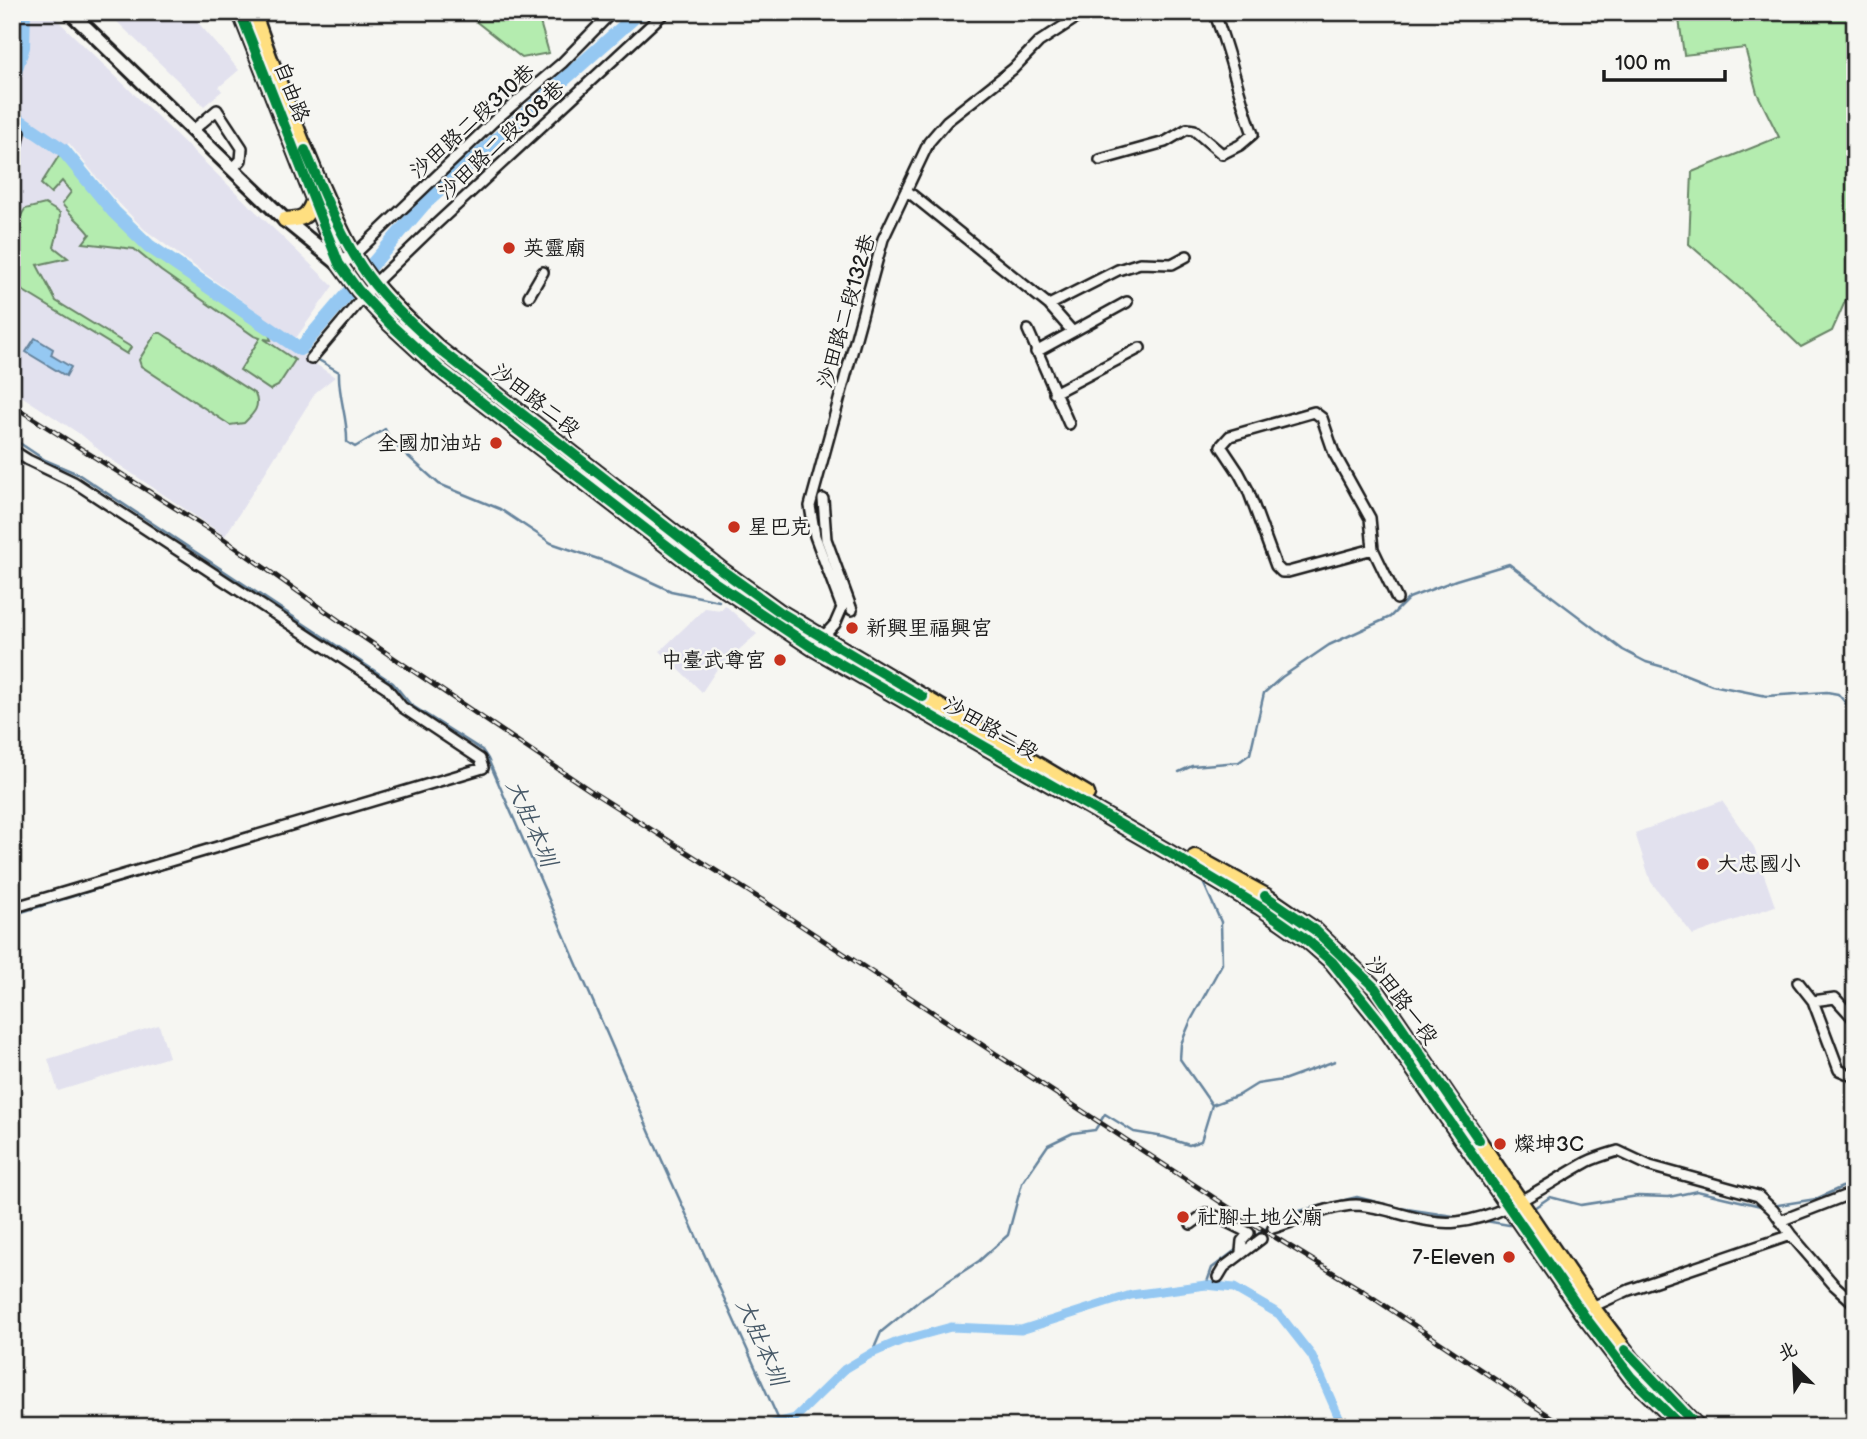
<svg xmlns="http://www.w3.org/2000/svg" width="1867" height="1439" font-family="'Balsamiq Sans','LXGW WenKai TC',sans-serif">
<rect width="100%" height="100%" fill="#f6f6f2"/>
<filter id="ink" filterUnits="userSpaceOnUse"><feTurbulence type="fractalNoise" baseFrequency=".0143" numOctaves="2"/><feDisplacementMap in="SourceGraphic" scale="14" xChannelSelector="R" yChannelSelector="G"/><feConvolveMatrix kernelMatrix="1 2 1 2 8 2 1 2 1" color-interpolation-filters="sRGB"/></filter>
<g filter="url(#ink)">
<path fill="#e2e1ee" d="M12 12H49L333 286 296 338 282 330 144 229 111 195 69 143 58 156 142 249 335 377 316 392 225 536 106 456 83 436 12 390Z
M107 12H189L239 70 219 87 222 91 204 106Z
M725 605 757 634 717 669 702 692 660 651 705 608 721 610Z
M1722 801 1754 847 1775 906 1693 935 1651 882 1635 833Z
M159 1025 169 1057 58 1091 48 1059Z"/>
<path fill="#b4ecaf" stroke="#688466" stroke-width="2" d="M464 12H537L549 53 522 58Z
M1678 12H1855V279L1832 331 1801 347 1743 291 1689 244 1692 172 1779 137 1757 93 1745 48 1684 55Z
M62 151 103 203 135 235 265 323 271 340 264 339 295 360 278 386 270 390 240 370 260 338 254 336 161 271 134 249 83 243 90 234C81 222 71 216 62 204L71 192 62 181 51 193 41 184Z
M45 204 60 213 59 228 54 247 68 258 37 265 56 301 131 347 127 354 12 284V230L25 209Z
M156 333H161L255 394C261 407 253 414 244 423L230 425 141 366 139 360Z"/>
<path fill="#95c8f2" stroke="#65839c" stroke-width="2" d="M35 338 53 349 51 355 71 367 66 376 26 352Z"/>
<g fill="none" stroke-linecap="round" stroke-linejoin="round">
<path stroke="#65839c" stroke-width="2.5" d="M300 349 339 372C338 397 348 418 347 442L355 447 385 429 391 441 439 484 500 509 551 543 610 563 671 591 719 601
M12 438 45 460 78 474 393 683 411 705 482 750 488 759 656 1147 782 1427
M1179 772 1192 766 1239 762 1250 754 1264 693 1282 677 1329 645 1390 617 1409 598 1456 580 1509 564 1623 650 1646 662 1674 670 1712 685 1767 696 1827 692 1838 694 1855 714
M12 915 302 826
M1212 1105 1241 1094 1257 1084 1283 1080 1335 1061
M1772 1206 1816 1199 1855 1181
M1531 1210 1550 1197 1581 1205 1638 1196 1669 1197 1697 1191 1765 1207
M1480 1220 1509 1225 1514 1221
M1245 1243 1287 1214 1357 1197 1400 1208 1460 1217
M1206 1285 1212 1268 1237 1249
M872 1353 881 1332 924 1297 979 1261 1008 1235 1022 1183 1048 1145 1073 1133 1095 1130 1105 1114 1134 1132 1164 1137 1189 1145 1201 1141 1212 1105 1180 1059 1181 1044 1191 1020 1222 964 1221 922 1203 882"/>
<path stroke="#95c8f2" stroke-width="9" d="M761 1427 795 1418 845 1369 872 1353 900 1341 951 1327 1021 1330 1131 1295 1206 1285 1234 1288 1279 1314 1312 1356 1343 1427"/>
<path stroke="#95c8f2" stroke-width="14" d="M12 80 23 47 24 12
M12 112 14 117 63 150 114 212 149 246 300 349 424 204 640 12"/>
<defs>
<path id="minor" d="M12 15V35
M12 126 20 132 18 143 12 147
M192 131 217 110 242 148 241 160 232 169
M1100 160 1165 142 1187 129 1194 130 1222 154 1240 145 1253 134C1238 94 1230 52 1214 12
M906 190 1049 305 1072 331
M354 255 494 121 562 63 612 12
M529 296 543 272
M1049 305 1118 270 1140 263 1172 264 1187 256
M1028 330 1069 424
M1036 352 1127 302
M311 359 375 283 432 228 665 12
M1054 393 1140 348
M12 450 28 460 74 482 386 687 402 707 480 759 483 768 12 908
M823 499 826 539 852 610
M1373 549 1288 572H1282L1276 566 1248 490 1239 473 1221 446 1230 436 1314 412 1322 418 1334 453 1370 518 1373 549 1397 599
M813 648 835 624 842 608 815 536 810 506 883 239 929 142 947 121 1013 69 1039 42 1076 18 1092 12
M1798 982 1813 1001 1839 1070 1855 1077
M1813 1001 1835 998 1855 1020
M1780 1221 1855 1192
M1191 1224 1206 1213 1211 1214 1249 1233 1242 1241 1241 1252
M1273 1228C1297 1221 1332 1205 1356 1205 1389 1206 1423 1226 1457 1222 1505 1217 1545 1185 1587 1162 1597 1157 1608 1154 1618 1151L1650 1166 1758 1196 1773 1210 1791 1235 1834 1285 1855 1304
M1218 1277 1224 1267 1261 1239
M1592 1307 1629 1290 1791 1235"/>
<path id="tertiary" d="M70 12 285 220 339 264 354 255"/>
<path id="primary" d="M240 12 339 264 358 290 390 324 440 370 714 582 813 648 1170 853 1260 907 1307 940 1332 962 1385 1028 1585 1317 1631 1377 1682 1427
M253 12C273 69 295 126 319 182 332 210 344 241 362 268 383 298 413 324 439 349L723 571 780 612 1087 794
M285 220C302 219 307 218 313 202
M1195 857 1266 896 1315 930 1375 988 1592 1307 1632 1359 1698 1427"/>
</defs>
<use href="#minor" stroke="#1c1c1c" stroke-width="14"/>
<use href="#tertiary" stroke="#1c1c1c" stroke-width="18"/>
<use href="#primary" stroke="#1c1c1c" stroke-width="19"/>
<use href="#minor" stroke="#f6f6f2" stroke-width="9"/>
<use href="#tertiary" stroke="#f6f6f2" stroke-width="12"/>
<use href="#primary" stroke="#ffdf80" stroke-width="14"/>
<defs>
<path id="rail" d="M12 405 221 537 351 629 594 793 770 905 1260 1228 1363 1291 1566 1427"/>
</defs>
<use href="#rail" stroke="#1c1c1c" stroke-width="5"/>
<use href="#rail" stroke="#f6f6f2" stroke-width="2.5" stroke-dasharray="8" stroke-linecap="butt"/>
<defs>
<path id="cycleway" d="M240 12 339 264 358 290 390 324 440 370 714 582 813 648 1170 853 1260 907 1307 940 1332 962 1385 1028 1585 1317 1631 1377 1682 1427
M305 150C322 189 338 231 361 266 381 297 412 324 439 349L723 571 780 612 923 697
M1265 896 1315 930 1375 988 1479 1140
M1625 1350 1698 1427"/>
</defs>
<use href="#cycleway" stroke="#f6f6f2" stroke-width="15"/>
<use href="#cycleway" stroke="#00873e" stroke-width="10"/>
</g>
</g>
<g fill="#c8321e" stroke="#f6f6f2" stroke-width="2.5">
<circle cx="509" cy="248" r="7"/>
<circle cx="496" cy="443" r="7"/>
<circle cx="734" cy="527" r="7"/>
<circle cx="852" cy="628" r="7"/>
<circle cx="780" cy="660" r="7"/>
<circle cx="1703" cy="864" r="7"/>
<circle cx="1500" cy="1144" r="7"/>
<circle cx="1183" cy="1217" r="7"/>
<circle cx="1509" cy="1257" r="7"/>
</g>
<g text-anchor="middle" stroke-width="5" stroke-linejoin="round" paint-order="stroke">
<g font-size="21" fill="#1c1c1c" stroke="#f6f6f2">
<text transform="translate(292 92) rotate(69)" y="7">自由路</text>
<text transform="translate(472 121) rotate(-42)" y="7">沙田路二段310巷</text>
<text transform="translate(501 140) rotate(-43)" y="7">沙田路二段308巷</text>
<text transform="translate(846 311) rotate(-74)" y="7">沙田路二段132巷</text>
<text transform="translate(536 400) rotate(38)" y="7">沙田路二段</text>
<text transform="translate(991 728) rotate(30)" y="7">沙田路二段</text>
<text transform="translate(1402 1000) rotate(53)" y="7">沙田路一段</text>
</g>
<g font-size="21" fill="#1c1c1c" stroke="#f6f6f2" text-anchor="start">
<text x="523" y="255">英靈廟</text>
<text x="482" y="450" text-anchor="end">全國加油站</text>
<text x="748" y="534">星巴克</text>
<text x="866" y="635">新興里福興宮</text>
<text x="766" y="667" text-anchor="end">中臺武尊宮</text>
<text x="1717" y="871">大忠國小</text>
<text x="1514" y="1151">燦坤3C</text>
<text x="1197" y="1224">社腳土地公廟</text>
<text x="1495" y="1264" text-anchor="end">7-Eleven</text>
</g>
<g font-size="23" font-style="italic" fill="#465867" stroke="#f6f6f2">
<text transform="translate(532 823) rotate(66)" y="8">大肚本圳</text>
<text transform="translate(762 1342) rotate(66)" y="8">大肚本圳</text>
</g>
</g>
<rect width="1867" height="1439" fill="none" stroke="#f6f6f2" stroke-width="42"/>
<rect x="21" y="21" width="1825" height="1397" fill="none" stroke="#1c1c1c" stroke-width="2.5" filter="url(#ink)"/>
<g transform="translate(1794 1366) rotate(336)" stroke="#f6f6f2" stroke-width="5" paint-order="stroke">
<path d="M0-5L12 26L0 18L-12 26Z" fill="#1c1c1c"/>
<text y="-10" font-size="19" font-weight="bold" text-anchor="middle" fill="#1c1c1c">北</text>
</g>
<path d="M1604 70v10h121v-10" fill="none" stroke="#1c1c1c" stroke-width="3.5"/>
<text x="1615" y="70" font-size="21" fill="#1c1c1c" stroke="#f6f6f2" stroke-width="5" paint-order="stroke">100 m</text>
</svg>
